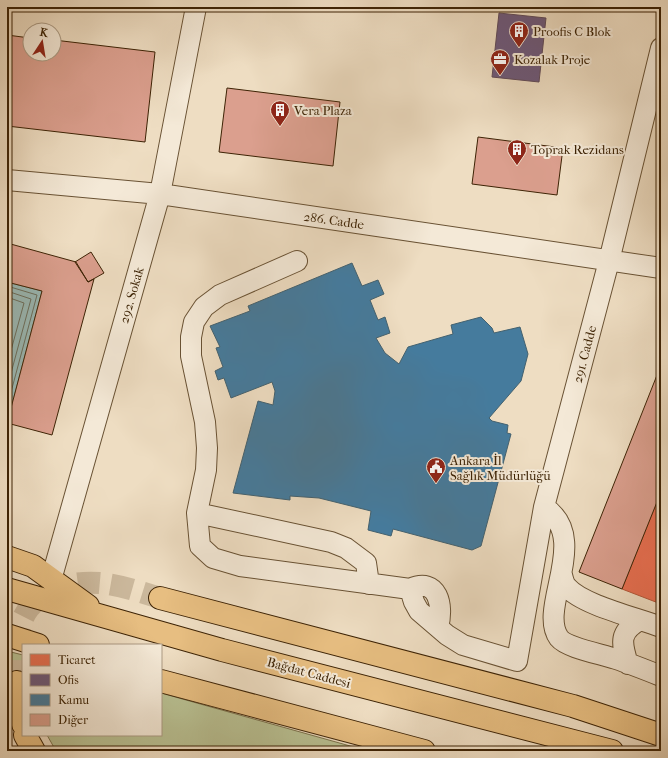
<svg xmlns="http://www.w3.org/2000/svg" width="668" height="758" font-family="'IM FELL French Canon',serif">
<rect width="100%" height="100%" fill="#eeddc2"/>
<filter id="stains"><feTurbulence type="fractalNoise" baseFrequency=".005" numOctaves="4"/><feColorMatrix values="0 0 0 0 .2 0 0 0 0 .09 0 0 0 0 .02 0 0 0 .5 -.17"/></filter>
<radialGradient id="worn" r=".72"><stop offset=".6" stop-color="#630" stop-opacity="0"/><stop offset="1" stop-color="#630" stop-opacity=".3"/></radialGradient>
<path fill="#b9c193" stroke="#7b724c" d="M7 651 23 655V688L7 684Z
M161 693 368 751H56L47 735H161Z"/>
<path fill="#9abbb8" stroke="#757e70" d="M7 282 42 291 7 423Z"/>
<path fill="#e76f51" stroke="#b4583a" d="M661 492V604L622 589Z"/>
<path fill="#6d597a" stroke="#5f4957" d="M499 13 546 18 539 82 492 77Z"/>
<path fill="#457b9d" stroke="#43616f" d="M352 263 362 286 378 280 384 294 370 300 378 320 385 317 390 333 376 338 385 353 399 364 408 347 453 334 451 325 481 317 492 328 494 333 520 327 528 354 521 381 489 418 492 421 508 425 507 433 511 434 481 546 472 550 393 529 391 536 368 530 371 511 319 498 290 496V500L233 493 258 401 273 405 275 391 272 382 231 398 224 378 218 380 215 371 223 367 216 348 220 347 210 326 250 311 248 306Z"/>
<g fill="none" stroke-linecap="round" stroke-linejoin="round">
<path stroke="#6c6f5e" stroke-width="1" d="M7 286 37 295 7 407
M7 291 31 299 7 388
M7 297 24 303 7 365"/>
</g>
<path fill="#db9f8e" stroke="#3d2305" d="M7 35 30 38V54H54V40L155 52 145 142 7 126Z
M227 88 340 102 333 166 219 152Z
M478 137 563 148 557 195 472 184Z
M7 243 76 262 88 282 94 279 52 435 7 423 42 291 7 282Z
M91 252 104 273 88 282 75 262Z
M661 365V492L622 589 579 572Z"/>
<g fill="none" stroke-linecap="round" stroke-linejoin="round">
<path stroke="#cbb89c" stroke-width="22" stroke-dasharray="22 11" stroke-linecap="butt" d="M17 682C18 666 16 632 23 618 28 607 38 598 48 593 87 573 121 586 160 598"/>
<defs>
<path id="minor" d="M7 180 160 194 661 268
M297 261 220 295 204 307 194 322 191 337V356L205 422 207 448 206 470 197 513 200 546 213 558 240 566 410 589C438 576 444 606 438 627
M544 507C592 538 537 608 559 638 567 648 602 654 616 659 631 664 646 670 661 676
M197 513 331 542 346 548 366 563 369 584
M562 575C563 579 564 584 567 587 582 605 638 618 661 627
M51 580 160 194 196 7
M410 589 414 602 419 611 447 635 463 645 517 661 544 507 609 261 661 48
M628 664C621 642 619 632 640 620"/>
<path id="major" d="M7 557 33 566 88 606
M7 589 222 650 612 751
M160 598 573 706 661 735
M7 635 38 645
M161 681 424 751
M17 682 19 708 23 724
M25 735 34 751"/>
</defs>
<use href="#minor" stroke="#695234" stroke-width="22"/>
<use href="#major" stroke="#3d2305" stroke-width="24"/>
<use href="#minor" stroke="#f4e9d7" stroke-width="20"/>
<use href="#major" stroke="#e7be81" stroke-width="22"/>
</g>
<defs>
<symbol id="building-pin" viewBox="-11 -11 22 30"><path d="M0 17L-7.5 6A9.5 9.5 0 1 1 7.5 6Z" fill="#8f2418" stroke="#f4e9d7"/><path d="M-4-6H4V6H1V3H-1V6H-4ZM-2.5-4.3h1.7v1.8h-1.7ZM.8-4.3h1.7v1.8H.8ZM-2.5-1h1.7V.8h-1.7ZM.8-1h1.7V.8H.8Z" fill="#fff"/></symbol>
<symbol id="office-pin" viewBox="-11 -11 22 30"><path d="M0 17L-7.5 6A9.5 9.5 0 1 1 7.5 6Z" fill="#8f2418" stroke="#f4e9d7"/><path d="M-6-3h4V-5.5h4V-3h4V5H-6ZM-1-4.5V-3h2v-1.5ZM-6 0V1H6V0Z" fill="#fff"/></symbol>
<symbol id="civic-pin" viewBox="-11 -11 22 30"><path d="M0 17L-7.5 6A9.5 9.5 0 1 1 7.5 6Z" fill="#8f2418" stroke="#f4e9d7"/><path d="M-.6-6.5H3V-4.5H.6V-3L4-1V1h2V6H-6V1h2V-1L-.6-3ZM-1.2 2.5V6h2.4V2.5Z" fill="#fff"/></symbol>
</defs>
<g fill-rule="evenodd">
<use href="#building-pin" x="508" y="20" width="22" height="30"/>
<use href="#office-pin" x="489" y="48" width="22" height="30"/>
<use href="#building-pin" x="269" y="99" width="22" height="30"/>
<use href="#building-pin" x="506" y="138" width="22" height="30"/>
<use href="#civic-pin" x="425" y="456" width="22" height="30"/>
</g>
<g text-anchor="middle" stroke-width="4" stroke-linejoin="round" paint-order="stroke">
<g font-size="13" fill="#3d2305" stroke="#f4e9d7" text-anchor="start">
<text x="533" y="36">Proofis C Blok</text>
<text x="514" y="64">Kozalak Proje</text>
<text x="294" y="115">Vera Plaza</text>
<text x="531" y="154">Toprak Rezidans</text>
<text x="450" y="465">Ankara İl<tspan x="450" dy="15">Sağlık Müdürlüğü</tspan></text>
</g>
<g font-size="13" fill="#3d2305" stroke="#f4e9d7">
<text transform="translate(334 220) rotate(8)" y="5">286. Cadde</text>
<text transform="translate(131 295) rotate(-74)" y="5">292. Sokak</text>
<text transform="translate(584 354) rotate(-75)" y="5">291. Cadde</text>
<text transform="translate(309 672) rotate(15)" y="5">Bağdat Caddesi</text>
</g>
</g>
<rect width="668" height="758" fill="none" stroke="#eeddc2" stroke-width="24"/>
<rect x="8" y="8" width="652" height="742" fill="none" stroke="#3d2305" stroke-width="2"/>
<rect x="12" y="12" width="644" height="734" fill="none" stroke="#3d2305"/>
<rect x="22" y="644" width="140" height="92" fill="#f4e9d7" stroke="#ab9a83"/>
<rect x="30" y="654" width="20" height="12" fill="#e76f51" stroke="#ab9a83"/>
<text x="58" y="664" font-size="12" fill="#3d2305">Ticaret</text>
<rect x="30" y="674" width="20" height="12" fill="#6d597a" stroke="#ab9a83"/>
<text x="58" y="684" font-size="12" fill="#3d2305">Ofis</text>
<rect x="30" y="694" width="20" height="12" fill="#457b9d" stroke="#ab9a83"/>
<text x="58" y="704" font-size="12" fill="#3d2305">Kamu</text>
<rect x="30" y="714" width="20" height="12" fill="#db9f8e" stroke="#ab9a83"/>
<text x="58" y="724" font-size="12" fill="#3d2305">Diğer</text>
<g transform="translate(42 42) rotate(12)"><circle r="19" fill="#f4e9d7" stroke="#ab9a83"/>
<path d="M0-3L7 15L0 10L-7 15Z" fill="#8f2418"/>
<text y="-6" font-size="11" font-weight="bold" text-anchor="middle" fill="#3d2305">K</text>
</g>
<rect width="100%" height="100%" filter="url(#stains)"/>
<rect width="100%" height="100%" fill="url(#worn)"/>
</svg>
